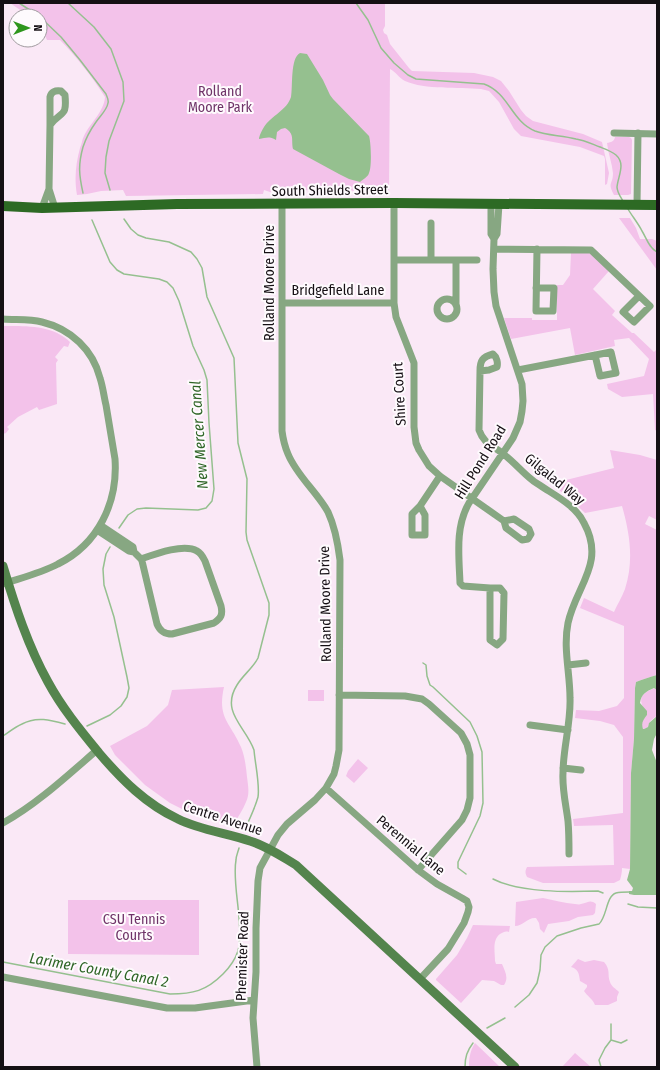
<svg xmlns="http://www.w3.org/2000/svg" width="660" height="1070" font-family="'Fira Sans Condensed',sans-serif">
<rect width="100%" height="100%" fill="#fae8f6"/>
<path fill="#f3c2ea" d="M10 3H385V26L383 30 384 33 387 35 390 44 409 68 412 71 474 73 493 77 501 81 509 91 521 110 526 116 533 121 583 134 602 142 609 173 607 184 605 185V159L604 156 580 147 521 136 514 129 499 102 489 91 481 89C459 87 425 90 405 81 399 78 396 72 390 69L389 190H385L382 188 381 194H372L371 189 366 191 308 190 296 193 293 192 273 191 270 192 264 190 263 194 126 196 123 190 101 191 87 194 77 195C74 178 76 163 80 148 82 144 82 139 84 136 90 123 104 112 105 97 93 78 76 56 60 40H47L43 31 40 28V16H29Z
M615 137H629L631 138 632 140 631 194 628 195H614C607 182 613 185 613 173 612 163 608 153 607 143 611 142 614 142 615 137Z
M619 218H630L636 228 640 239H652L657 241V270Z
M571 253H591L609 271 593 289 615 311 612 315 632 333H634L654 352 657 349V431L655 430 653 394 622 397 608 389 607 384 644 376 649 359 629 338 614 340 615 346 575 355 570 328 511 339 504 318H532V320H557V285H563L570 275Z
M3 326C26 326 53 325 70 342L68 347 64 346 55 357 58 360 56 363 57 404 39 410 37 407 18 417 7 427 9 429 6 433 3 434Z
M610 450 640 455 657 460V520L649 516 645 524 657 530V675C650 677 643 679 636 682L635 688 634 739 631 773 630 869 622 868C622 873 621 876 620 880L614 883H543L527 877C525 873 525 871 527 867L614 865 613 825 574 826 573 819 623 813V737L614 725 600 721 575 718 576 710 599 711 617 706 624 698V626L580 608 584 598 614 612C617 605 622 597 625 589 634 561 630 534 622 506L585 513 566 495 550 484 614 468Z
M224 687C217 718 230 722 241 747 245 757 246 767 247 777 248 785 250 794 246 802 243 810 237 818 233 826L188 812 170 803 145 785 115 755 110 746 147 726 168 705 172 690Z
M655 688 657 690V716C652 719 649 721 648 727L644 729H643L641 725 643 719 647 715C639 700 637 695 655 688Z
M308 690H324V701H308Z
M358 759 368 768 354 783 346 776 348 771Z
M543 898C554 900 564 903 575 904 577 904 579 905 581 904 588 903 590 899 596 904L595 913 593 915 578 917 569 921 548 924 544 933 540 929 539 923 536 918C528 917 523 926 515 926L516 902Z
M68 900H199V955L68 954Z
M473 925 510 926 509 932C505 931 504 932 500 934 492 940 495 952 495 961L496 964H502C505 971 509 978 504 985H501L494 981 482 980 461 1003 436 980V979L457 955 467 938Z
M578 959 585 962 594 960 604 962C611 970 607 974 610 982 611 986 616 989 619 992L617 997V1001L608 1005H595C593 999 587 996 584 991L587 987V985L580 981C579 973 578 969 571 967Z
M475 1043 500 1067H501H469C469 1058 470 1051 475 1043Z
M575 1053 591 1067H562Z"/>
<path fill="#95c08f" d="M300 53 307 54 323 80 330 95 333 99 369 136C371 142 372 167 369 173 368 177 363 179 360 182L349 179 339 174 293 149C291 139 295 134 285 128L281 129 277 132 276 140C269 136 266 138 259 139V138C260 134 262 130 264 127 271 116 287 110 291 97 293 87 290 58 300 53Z
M657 675V690L654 688C647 691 641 694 640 703L647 711V715C643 720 641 723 643 729H644L648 727 649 723 657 716V733L654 739 652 750 657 763V895H634L629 894V891H632L633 888 627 880 630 869 631 773 634 739 635 688 636 682C643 679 650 677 657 675Z"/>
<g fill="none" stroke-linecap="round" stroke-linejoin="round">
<path stroke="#95c08f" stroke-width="1.5" d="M19 3 39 16
M68 3 94 27 111 49 123 82 124 101 109 141 106 157 105 173 110 190
M356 3 368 20 381 48 394 63 408 75 416 79 484 84C509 93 511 121 535 131 548 136 562 135 576 139 584 140 592 144 600 147 605 149 611 151 616 155 626 164 618 176 617 187 617 192 620 196 623 201
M40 17 61 37 80 60 106 94C107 97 109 100 108 103 107 110 100 116 96 122 91 129 86 138 83 147 78 165 79 175 83 193
M628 209C632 216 638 223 642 231 647 239 649 248 657 252
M124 219 131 229 138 235 146 238 169 242 191 252 197 259 202 268 207 297 234 358 238 443 247 479 246 532 247 540 269 603V615L258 658C253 668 243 675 237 685 220 712 246 727 254 750 255 763 260 785 258 797 255 808 250 818 245 829
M92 220 110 262 117 270 124 274 159 279 167 282 173 288 179 301 193 346 204 370 207 380 209 423 214 489 212 501 206 508 198 510 146 508 137 509 128 515 119 528
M657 645V658
M423 663 426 665 427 676 430 685 433 687 470 722 477 736 482 752 483 803 480 816 458 862V868L466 874
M87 726 110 715 121 706 127 697 129 688 127 677 114 617 104 585 103 569 106 554 110 547
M3 736C9 732 15 727 22 724 36 716 51 720 65 724
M493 879C520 893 568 892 598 891L603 893
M628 904 638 907 657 908
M3 962 170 994C193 994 206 991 223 974 229 968 235 960 238 951 241 940 240 929 239 918 238 901 233 876 236 860 236 856 238 852 239 848
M515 1007 529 995 537 983 540 970 541 955 545 947 557 936 581 928 599 924C607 917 606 896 616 893 620 892 625 892 629 892
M487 1028 505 1018
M611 1040 621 1043 627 1040
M465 1067C465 1057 467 1051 473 1043
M601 1067 599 1060 605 1048 611 1040V1024"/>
<path stroke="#87a782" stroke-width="7" d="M614 133 657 134
M49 189 55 208
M394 203V303L396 317 414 363V427L416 443 419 450 429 466 440 476 504 521 506 528 522 540 528 539 531 534 529 529 514 519 504 521
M491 204V234L494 239
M637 205 638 133
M42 208 49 189 50 125C62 110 67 118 65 95L61 91C55 90 51 92 50 97V125
M494 249 591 250 650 306 634 322 623 312 639 296
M394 260H477
M431 260V223
M536 288H554L553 311H536L537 249
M437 309a10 10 0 1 1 20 0a10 10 0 1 1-20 0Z
M282 303H394
M456 305V261
M3 319C16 320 30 319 42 322 71 329 93 350 100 378 103 387 104 397 106 405 109 423 112 441 115 459 118 503 98 544 58 564 41 573 21 578 3 584
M493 354C497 357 498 363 497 367L489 370 480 371C480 361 482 357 493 354Z
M518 370 611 352 616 373 600 376 595 355
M480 371 479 430C484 444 492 445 502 453 513 461 521 471 531 479 534 482 538 484 541 486 556 496 576 506 584 523 606 563 576 586 568 623 563 648 570 673 570 698 571 723 563 748 563 773 562 789 566 805 568 821 569 832 569 843 569 854
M420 506 425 515V535H412V514Z
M420 506 440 476
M97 530 129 551 134 552 133 547 100 525
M134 552 141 559 142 561 157 624C160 631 164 634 172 634L214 623C221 618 223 615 221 606L205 561C203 557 201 553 197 551 184 543 155 554 141 559
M490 588H500L504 593 503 639 497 645 490 640V588L463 586 460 583C459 556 455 527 469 503L513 438 520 422 522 411 523 401 522 384 496 306 494 292 493 269 494 239 497 234 499 204
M568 665 586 663
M339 695 405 696 422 699 429 704 461 733 467 744 470 755V798L467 810 462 820 418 870
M530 725 568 730
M563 768 581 770
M326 788 418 870 437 884 462 898 467 901 469 907 468 912 464 923 448 949 420 979
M3 823C37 804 67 776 97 750
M3 977 167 1008H195L254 1000
M257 1067 253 1018 256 972V928L258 881 260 868 278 835 287 824 315 800 326 788 334 774 336 766 339 750 340 560C338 544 335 527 328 512 317 492 297 476 288 454 285 447 283 439 282 431V204"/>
<path stroke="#54844d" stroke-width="9" d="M3 566C15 606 28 646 48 682 62 708 81 731 99 753 122 780 146 804 178 819 200 830 227 833 250 841 267 846 281 856 296 865L515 1067"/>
<path stroke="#2d6a24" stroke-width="10" d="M3 206 42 208 177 204 394 203 657 205"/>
</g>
<g text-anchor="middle" stroke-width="4" stroke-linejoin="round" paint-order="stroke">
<g font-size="14" fill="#6f3368" stroke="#fefafd">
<text x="220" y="96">Rolland<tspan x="220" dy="16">Moore Park</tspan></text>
<text x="134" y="924">CSU Tennis<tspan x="134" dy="16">Courts</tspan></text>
</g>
<g font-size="14" fill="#150f14" stroke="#fefafd">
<text transform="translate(330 190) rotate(-1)" y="5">South Shields Street</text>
<text transform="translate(269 283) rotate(-90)" y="5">Rolland Moore Drive</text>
<text x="338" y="295">Bridgefield Lane</text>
<text transform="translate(399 394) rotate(-93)" y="5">Shire Court</text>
<text transform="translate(480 462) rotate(-58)" y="5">Hill Pond Road</text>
<text transform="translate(555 479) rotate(39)" y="5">Gilgalad Way</text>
<text transform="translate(325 604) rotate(-91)" y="5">Rolland Moore Drive</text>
<text transform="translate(223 818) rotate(18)" y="5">Centre Avenue</text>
<text transform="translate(411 845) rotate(40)" y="5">Perennial Lane</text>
<text transform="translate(242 956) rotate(-88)" y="5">Phemister Road</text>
</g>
<g font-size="15" font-style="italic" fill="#2e6526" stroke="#fefafd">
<text transform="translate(199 435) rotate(-94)" y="5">New Mercer Canal</text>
<text transform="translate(99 970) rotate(10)" y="5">Larimer County Canal 2</text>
</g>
</g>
<rect width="660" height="1070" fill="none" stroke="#150f14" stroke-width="8"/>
<g transform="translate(28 28) rotate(90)"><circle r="19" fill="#fefafd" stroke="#a19ca0"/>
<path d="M0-3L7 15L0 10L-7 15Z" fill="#2e961d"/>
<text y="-6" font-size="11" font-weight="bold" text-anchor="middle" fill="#150f14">N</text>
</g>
</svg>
